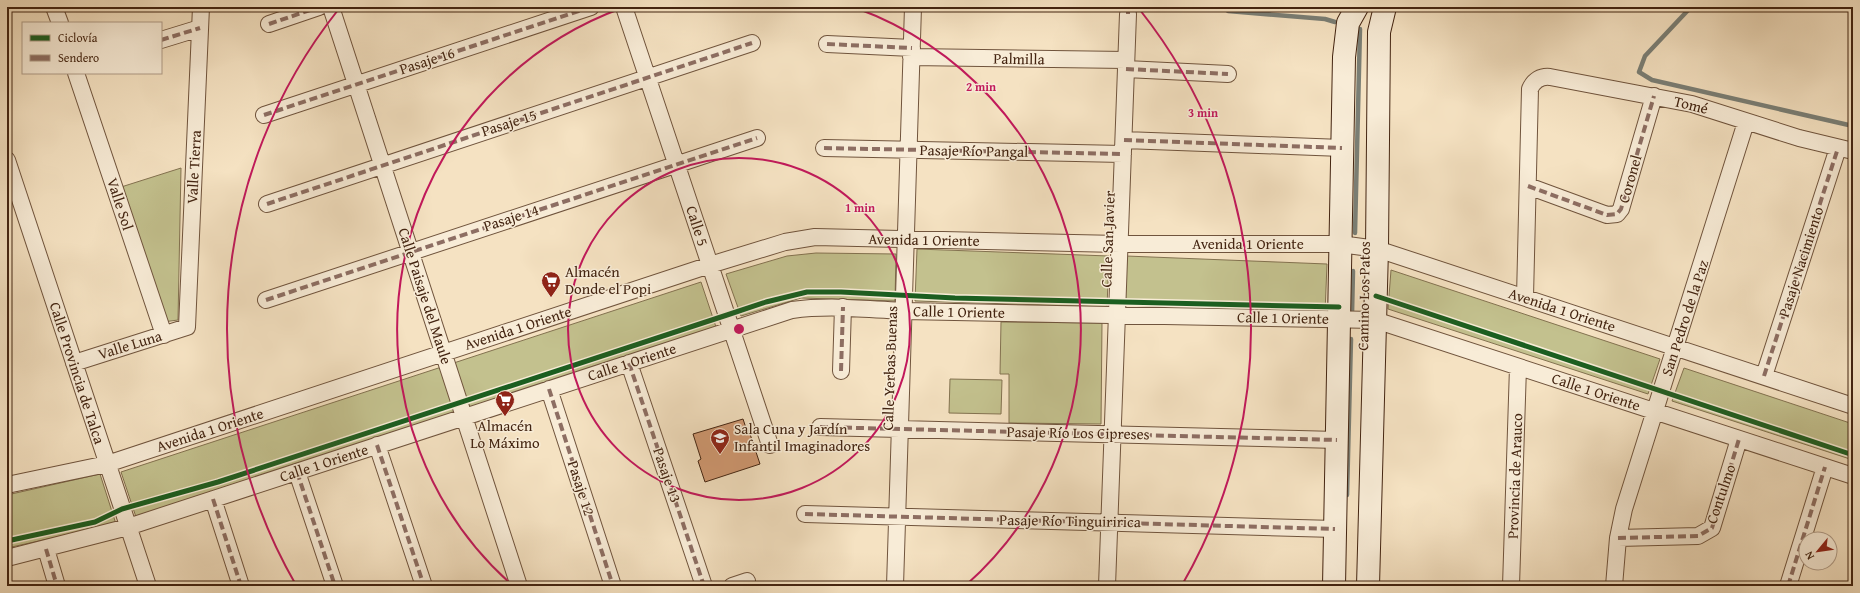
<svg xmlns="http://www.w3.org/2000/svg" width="1860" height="593" font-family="'Gentium Book Plus',serif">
<rect width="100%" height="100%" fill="#f5e2c2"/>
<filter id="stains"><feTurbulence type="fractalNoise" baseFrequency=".005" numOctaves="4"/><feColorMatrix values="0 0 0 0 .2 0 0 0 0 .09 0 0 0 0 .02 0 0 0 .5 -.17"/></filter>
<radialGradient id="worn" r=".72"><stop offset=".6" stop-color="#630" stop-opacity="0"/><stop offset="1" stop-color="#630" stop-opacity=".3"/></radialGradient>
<path fill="#c3c18e" stroke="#837250" d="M181 168 178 320 163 322 118 188Z
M917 249 1109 256 1107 307 915 301Z
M816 253 896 254 895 301 801 298 741 316 726 274 787 256Z
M1126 256 1327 264 1325 313 1124 305Z
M1391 270 1660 359 1648 394 1388 309Z
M701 282 716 327 136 517 121 472Z
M1001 322 1102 323 1101 424 1009 423V374H1000Z
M1684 368 1853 424V460L1672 401Z
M950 379 1002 380 1001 414 949 413Z
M100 474 116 524 7 548V495Z"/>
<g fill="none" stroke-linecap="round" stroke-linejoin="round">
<path stroke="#7a7f76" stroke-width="4.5" d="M1222 7 1228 11 1325 19 1335 22
M1691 7 1645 56 1639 72 1652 80 1853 126
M1355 233 1360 29
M1352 315 1353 271
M1347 495 1351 339"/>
</g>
<path fill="#d29a73" stroke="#432411" d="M743 419 747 431H749L760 464 705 482 698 461 701 459 693 434Z"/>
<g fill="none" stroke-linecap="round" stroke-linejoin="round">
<defs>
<path id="street" d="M54 7 60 23
M331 7 519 586
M624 7 770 445
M269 24 319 7
M161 40 200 28
M827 44 912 48
M911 57 1126 60
M1126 69 1228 74
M76 73 164 335
M264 115 591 7
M1124 140 1342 148
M824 148 1123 154
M7 160 148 586
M1528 186 1607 215 1617 214 1621 209 1654 96
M267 204 752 43
M1525 297 1530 89C1534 80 1541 76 1550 77L1692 104 1799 138 1853 151
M266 300 757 138
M74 363 187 327 201 7
M629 363 704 586
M841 371 843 307
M1764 376 1838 148
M549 389 613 586
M820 427 1337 440
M377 445 424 586
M297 472 335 586
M7 485 107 464 710 265 785 242 815 237 1119 244H1340L1377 249 1853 406
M213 499 241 586
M805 514 1335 529
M1618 538 1698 536 1712 528 1739 439
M46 549 57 586
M7 558 128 527 792 310C829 305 867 309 904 311L1375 320 1853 476
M732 586 747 581
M895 586 913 7
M1107 586 1128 14
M1511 586 1518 367
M1614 586 1618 538 1624 509 1746 122
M1788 586 1825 467"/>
<path id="secondary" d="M1334 586 1344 57 1348 23 1357 7
M1368 586 1377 249 1379 32 1385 7"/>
</defs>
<use href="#street" stroke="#70543d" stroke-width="18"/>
<use href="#secondary" stroke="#432411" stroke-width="24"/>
<use href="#street" stroke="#f8ecd7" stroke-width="16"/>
<use href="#secondary" stroke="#f8ecd7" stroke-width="22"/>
<path stroke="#8d6e63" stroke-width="4" stroke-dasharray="8 4" stroke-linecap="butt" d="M1128 14V7
M269 24 319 7
M161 40 200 28
M827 44 912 48
M1126 69 1228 74
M264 115 591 7
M1124 140 1342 148
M824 148 1123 154
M1528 186 1607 215 1617 214 1621 209 1654 96
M267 204 752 43
M266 300 757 138
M629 363 704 586
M841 371 843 307
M1764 376 1838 148
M549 389 613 586
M1850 405 1853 394
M820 427 1337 440
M377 445 424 586
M297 472 335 586
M213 499 241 586
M805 514 1335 529
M1618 538 1698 536 1712 528 1739 439
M46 549 57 586
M1788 586 1825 467"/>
<defs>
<path id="cycleway" d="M1376 296 1853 455
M7 541 95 522 122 509 218 482 727 315 766 302 807 292H841L955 298 1339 307"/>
</defs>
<use href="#cycleway" stroke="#f8ecd7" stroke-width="8"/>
<use href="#cycleway" stroke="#1b5e20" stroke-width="5"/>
</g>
<g fill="none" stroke="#c2185b" stroke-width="2">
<circle cx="739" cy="329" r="171"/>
<path d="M512 585A342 342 0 0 1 622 8M856 8A342 342 0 0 1 966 585"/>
<path d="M296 585A512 512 0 0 1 338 10M1140 10A512 512 0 0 1 1182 585"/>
</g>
<defs>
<symbol id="supermarket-pin" viewBox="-11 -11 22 30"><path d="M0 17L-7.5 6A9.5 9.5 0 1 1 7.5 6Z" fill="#8f2418" stroke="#f8ecd7"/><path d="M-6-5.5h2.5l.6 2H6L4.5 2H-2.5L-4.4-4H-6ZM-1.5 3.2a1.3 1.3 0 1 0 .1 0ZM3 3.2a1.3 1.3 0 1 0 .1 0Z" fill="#fff"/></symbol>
<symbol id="school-pin" viewBox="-11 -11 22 30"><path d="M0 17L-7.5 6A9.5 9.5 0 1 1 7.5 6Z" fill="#8f2418" stroke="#f8ecd7"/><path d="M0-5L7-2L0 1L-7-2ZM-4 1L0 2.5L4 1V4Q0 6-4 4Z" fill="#fff"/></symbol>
</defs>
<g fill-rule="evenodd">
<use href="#supermarket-pin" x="540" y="270" width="22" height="30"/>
<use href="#supermarket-pin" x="494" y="389" width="22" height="30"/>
<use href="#school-pin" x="709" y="427" width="22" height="30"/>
</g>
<g text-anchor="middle" stroke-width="3" stroke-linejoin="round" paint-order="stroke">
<g font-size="15" fill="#432411" stroke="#f8ecd7">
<text transform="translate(1019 59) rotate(1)" y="5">Palmilla</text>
<text transform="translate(427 61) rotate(-18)" y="5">Pasaje 16</text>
<text transform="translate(1691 105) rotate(14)" y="5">Tomé</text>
<text transform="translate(509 123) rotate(-18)" y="5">Pasaje 15</text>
<text transform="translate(974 151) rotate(1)" y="5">Pasaje Río Pangal</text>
<text transform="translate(194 167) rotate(-87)" y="5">Valle Tierra</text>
<text transform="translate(1630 179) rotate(-74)" y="5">Coronel</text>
<text transform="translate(120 204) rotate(72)" y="5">Valle Sol</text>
<text transform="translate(511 218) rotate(-18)" y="5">Pasaje 14</text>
<text transform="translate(697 226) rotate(72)" y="5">Calle 5</text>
<text transform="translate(1108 239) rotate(-88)" y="5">Calle San Javier</text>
<text transform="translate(924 240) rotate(1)" y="5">Avenida 1 Oriente</text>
<text x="1248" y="249">Avenida 1 Oriente</text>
<text transform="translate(1801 262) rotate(-72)" y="5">Pasaje Nacimiento</text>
<text transform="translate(425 296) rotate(72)" y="5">Calle Paisaje del Maule</text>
<text transform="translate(1364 296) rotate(-89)" y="5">Camino Los Patos</text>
<text transform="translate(1562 310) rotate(18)" y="5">Avenida 1 Oriente</text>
<text transform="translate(959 312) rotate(1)" y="5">Calle 1 Oriente</text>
<text transform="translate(1283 318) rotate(1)" y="5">Calle 1 Oriente</text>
<text transform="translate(1685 318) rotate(-72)" y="5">San Pedro de la Paz</text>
<text transform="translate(518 328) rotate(-18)" y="5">Avenida 1 Oriente</text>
<text transform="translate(130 345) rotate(-17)" y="5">Valle Luna</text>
<text transform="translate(632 362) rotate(-18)" y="5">Calle 1 Oriente</text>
<text transform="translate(890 368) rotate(-88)" y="5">Calle Yerbas Buenas</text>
<text transform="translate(77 373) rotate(72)" y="5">Calle Provincia de Talca</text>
<text transform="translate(1596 392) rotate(18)" y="5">Calle 1 Oriente</text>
<text transform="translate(210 430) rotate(-18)" y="5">Avenida 1 Oriente</text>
<text transform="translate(1078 433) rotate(1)" y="5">Pasaje Río Los Cipreses</text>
<text transform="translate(324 463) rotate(-18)" y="5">Calle 1 Oriente</text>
<text transform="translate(667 475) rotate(71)" y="5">Pasaje 13</text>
<text transform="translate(1515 476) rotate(-88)" y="5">Provincia de Arauco</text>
<text transform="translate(581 488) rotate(72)" y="5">Pasaje 12</text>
<text transform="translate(1721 494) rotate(-71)" y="5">Contulmo</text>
<text transform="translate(1070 521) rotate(1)" y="5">Pasaje Río Tinguiririca</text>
</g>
<g font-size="15" fill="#432411" stroke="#f8ecd7" text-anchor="start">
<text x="565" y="277">Almacén<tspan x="565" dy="17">Donde el Popi</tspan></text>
<text x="505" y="431" text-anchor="middle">Almacén<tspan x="505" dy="17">Lo Máximo</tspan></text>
<text x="734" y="434">Sala Cuna y Jardín<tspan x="734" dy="17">Infantil Imaginadores</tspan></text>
</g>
</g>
<circle cx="739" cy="329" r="6" fill="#c2185b" stroke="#f8ecd7" stroke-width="2"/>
<g font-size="12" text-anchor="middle" font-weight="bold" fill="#c2185b" stroke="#f8ecd7" stroke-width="3" stroke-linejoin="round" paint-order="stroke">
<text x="981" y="91">2 min</text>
<text x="1203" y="117">3 min</text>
<text x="860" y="212">1 min</text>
</g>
<rect width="1860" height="593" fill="none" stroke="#f5e2c2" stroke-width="24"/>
<rect x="8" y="8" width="1844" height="577" fill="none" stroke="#432411" stroke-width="2"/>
<rect x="12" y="12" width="1836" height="569" fill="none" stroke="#432411"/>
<rect x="22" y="22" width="140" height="52" fill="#f8ecd7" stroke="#b09c88"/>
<rect x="30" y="35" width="20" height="6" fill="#1b5e20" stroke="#b09c88"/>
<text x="58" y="42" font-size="12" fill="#432411">Ciclovía</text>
<rect x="30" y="55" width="20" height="6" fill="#8d6e63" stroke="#b09c88"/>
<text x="58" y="62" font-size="12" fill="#432411">Sendero</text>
<g transform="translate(1818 551) rotate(241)"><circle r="19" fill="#f8ecd7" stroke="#b09c88"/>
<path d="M0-3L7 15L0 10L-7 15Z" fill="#8f2418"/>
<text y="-6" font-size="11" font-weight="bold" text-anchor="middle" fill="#432411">N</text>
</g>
<rect width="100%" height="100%" filter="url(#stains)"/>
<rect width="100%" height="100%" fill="url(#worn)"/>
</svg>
